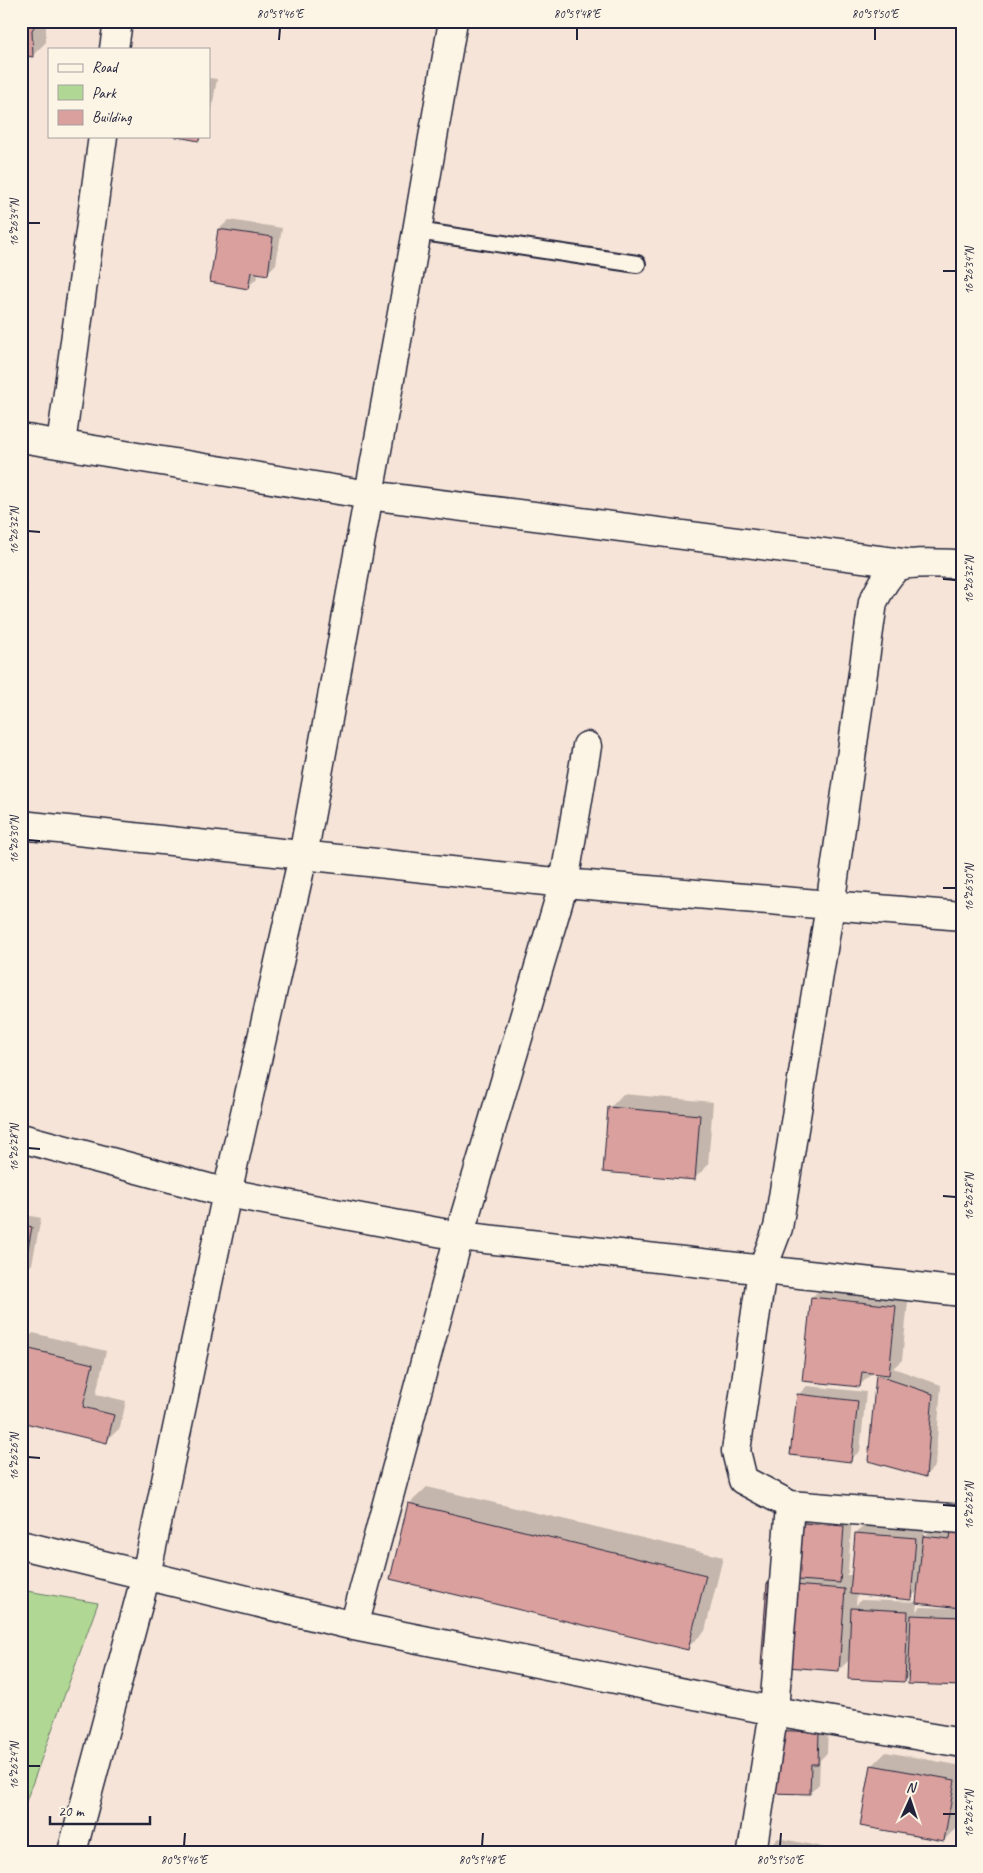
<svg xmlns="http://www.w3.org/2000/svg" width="983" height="1873" font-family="Caveat,sans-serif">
<rect width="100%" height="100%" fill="#f5e4d7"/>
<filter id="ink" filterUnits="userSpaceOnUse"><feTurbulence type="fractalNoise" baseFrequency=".02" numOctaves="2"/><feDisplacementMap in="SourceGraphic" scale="10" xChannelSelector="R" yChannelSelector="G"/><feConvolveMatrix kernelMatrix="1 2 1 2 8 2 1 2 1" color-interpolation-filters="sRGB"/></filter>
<g filter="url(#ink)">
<path fill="#b0d793" stroke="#697c67" d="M21 1590 98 1603 21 1815Z"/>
<path fill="#0003" fill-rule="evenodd" d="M21 21H46V42L33 55Z
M21 62 27 63 25 95 21 98Z
M209 78 217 79 209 126Z
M229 220 282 228 276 264 267 273 258 272 257 278 248 287 219 229Z
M21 581 28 582 26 627 21 632Z
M623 1094 713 1102 708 1165 694 1179 610 1108Z
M21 1214 41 1218 32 1264 23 1273H21Z
M826 1284 909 1292 902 1360 893 1368 941 1385 935 1466 926 1475 869 1460 878 1375 880 1373 873 1372 859 1386 812 1297Z
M33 1333 106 1351 96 1394 126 1401 120 1428 106 1441 21 1421V1345Z
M807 1386 866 1392 860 1451 850 1460 798 1395Z
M427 1487 723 1557 705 1631 687 1648 409 1504Z
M799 1514 852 1517 848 1572 846 1575H853L856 1533 866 1524 925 1530 924 1537 934 1527 962 1521V1685L910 1675 904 1680 850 1659 839 1670 768 1584 782 1570ZM919 1590 918 1602 861 1600 856 1605 857 1594 910 1598ZM917 1602 953 1606V1608L921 1607 916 1612Z
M779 1721 828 1723 827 1753 820 1760 819 1784 810 1793Z
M886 1752 962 1766V1801L957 1827 944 1840 872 1766Z
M778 1838 847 1852H765Z
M946 1850V1852H888Z"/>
<path fill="#daa09e" stroke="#22223b" d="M21 21H38L32 30 33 57 21 55Z
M172 136H200L199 141Z
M218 229 273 237 268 275 251 272 248 289 210 282Z
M608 1107 700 1115 695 1180 603 1172Z
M21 1224 32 1227 23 1274H21Z
M811 1297 896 1306 889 1375 862 1372 860 1387 802 1381Z
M21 1347 93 1364 83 1407 114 1415 107 1443 21 1422Z
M876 1375 933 1394 926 1477 868 1461Z
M797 1394 858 1401 851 1462 790 1455Z
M408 1503 706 1575 688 1650 390 1579Z
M788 1522 844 1526 840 1583 784 1579Z
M951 1530 962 1531V1608L916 1603 923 1536 950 1539Z
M855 1533 916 1538 911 1600 850 1594Z
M767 1583 845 1589 839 1671 761 1665Z
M851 1608 908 1611 905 1682 848 1679Z
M911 1615 962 1617V1686L908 1684Z
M768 1730 819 1732 818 1764H811L810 1794 767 1793Z
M871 1765 955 1780 944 1841 860 1826Z"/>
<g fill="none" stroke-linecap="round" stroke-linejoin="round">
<defs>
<path id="lane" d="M417 231 637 264"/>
<path id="street" d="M114 49 118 21
M21 438 369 495 910 564
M61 444 103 136
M21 825 564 883 962 916
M21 1138 227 1193 459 1236 962 1292
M790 1505 962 1519
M21 1545 354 1626 774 1711 962 1743
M354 1626 459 1236 564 883 587 746
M72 1852 146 1575 227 1193 303 856 417 231 453 21
M752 1852 774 1711 790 1505 743 1480 736 1451 762 1270 778 1228 830 906 873 602C879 591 885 578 895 569 906 560 947 564 962 564"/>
</defs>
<use href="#lane" stroke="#22223b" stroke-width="20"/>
<use href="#street" stroke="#22223b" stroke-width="31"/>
<use href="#lane" stroke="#fcf5e5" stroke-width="16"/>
<use href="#street" stroke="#fcf5e5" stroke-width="28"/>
</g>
</g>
<path fill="none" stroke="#22223b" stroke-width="2" d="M279 40 280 28M577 40V28M875 40V28M28 223H40M943 271H956M28 531 40 532M943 579 956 580M28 840 40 841M943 888H956M28 1148 40 1149M943 1196 956 1197M28 1457 40 1458M943 1505 956 1506M28 1766H40M943 1814H956M184 1846 185 1833M482 1846 483 1833M780 1846 781 1833"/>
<rect width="983" height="1873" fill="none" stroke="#fcf5e5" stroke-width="55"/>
<rect x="48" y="48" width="162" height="90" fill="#fcf5e5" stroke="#a5a1a1"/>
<rect x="58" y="64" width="25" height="8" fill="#fcf5e5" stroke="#a5a1a1"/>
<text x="92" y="72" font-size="15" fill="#22223b">Road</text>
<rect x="58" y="85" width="25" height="15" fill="#b0d793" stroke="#a5a1a1"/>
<text x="92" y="98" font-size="15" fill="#22223b">Park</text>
<rect x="58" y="110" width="25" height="15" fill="#daa09e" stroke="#a5a1a1"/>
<text x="92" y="122" font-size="15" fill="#22223b">Building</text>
<g transform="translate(910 1800) rotate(3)" stroke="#fcf5e5" stroke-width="4" paint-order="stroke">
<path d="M0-4L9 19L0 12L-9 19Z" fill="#22223b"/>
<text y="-8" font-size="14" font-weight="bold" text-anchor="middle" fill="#22223b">N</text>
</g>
<path d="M50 1816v8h100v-8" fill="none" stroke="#22223b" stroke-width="2.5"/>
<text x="58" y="1816" font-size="15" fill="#22223b" stroke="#fcf5e5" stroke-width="4" paint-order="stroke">20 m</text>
<rect x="28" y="28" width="928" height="1818" fill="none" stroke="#22223b" stroke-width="2"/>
<g font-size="12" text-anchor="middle" fill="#22223b">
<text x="280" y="18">80°59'46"E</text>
<text x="577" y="18">80°59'48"E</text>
<text x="875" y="18">80°59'50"E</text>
<text transform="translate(14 223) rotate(-90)" y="4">16°26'34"N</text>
<text transform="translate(969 271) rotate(-90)" y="4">16°26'34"N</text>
<text transform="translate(14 531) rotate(-90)" y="4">16°26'32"N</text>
<text transform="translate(969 580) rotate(-90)" y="4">16°26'32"N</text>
<text transform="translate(14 840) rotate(-90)" y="4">16°26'30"N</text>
<text transform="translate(969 888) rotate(-90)" y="4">16°26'30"N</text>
<text transform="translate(14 1148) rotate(-90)" y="4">16°26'28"N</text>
<text transform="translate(969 1197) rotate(-90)" y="4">16°26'28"N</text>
<text transform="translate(14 1457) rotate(-90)" y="4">16°26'26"N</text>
<text transform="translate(969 1506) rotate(-90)" y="4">16°26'26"N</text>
<text transform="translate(14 1766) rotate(-90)" y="4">16°26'24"N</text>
<text transform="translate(969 1814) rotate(-90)" y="4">16°26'24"N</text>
<text x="184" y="1864">80°59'46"E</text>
<text x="482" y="1864">80°59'48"E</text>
<text x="780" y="1864">80°59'50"E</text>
</g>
</svg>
